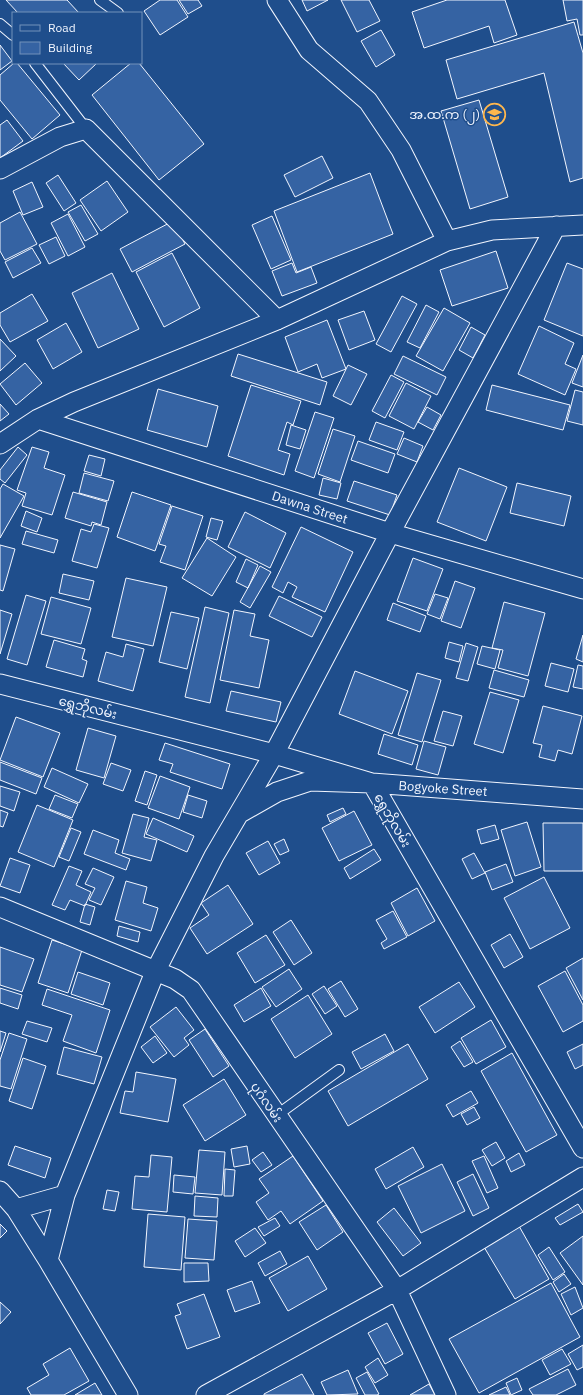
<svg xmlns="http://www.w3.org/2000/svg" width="583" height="1395" font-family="'IBM Plex Sans','Noto Sans Myanmar',sans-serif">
<rect width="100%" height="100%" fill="#1f4e8c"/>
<path fill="#3563a3" stroke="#f2f6ff" d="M6 0H67L79 13H18Z
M160 0H177L188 17 160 35 144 11Z
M179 0H198L202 6 188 14Z
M302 0H328L307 11Z
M341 0H369L380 21 357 32Z
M447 0H505L517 35 494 43 489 26 424 48 412 12Z
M563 0H583V35H580L577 19 567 21Z
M574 22 583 53V178L570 182 544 73 457 99 446 60Z
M381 30 395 55 376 67 361 41Z
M0 45 12 61 0 70Z
M14 63H17L60 115 32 139 0 100V75Z
M63 63H97L79 80Z
M131 63H139L204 144 159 180 92 95Z
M479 100 508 197 470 209 441 111Z
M7 120 23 141 0 158V125Z
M322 156 333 178 295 197 284 175Z
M370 173 393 234 297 272 274 211Z
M58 175 76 203 64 211 46 183Z
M107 181 128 212 101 231 80 200Z
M32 182 43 207 23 215 13 191Z
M81 205 98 234 85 241 68 212Z
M20 212 37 244 5 260 0 251V223Z
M68 214 85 247 68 256 51 223Z
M272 216 291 260 271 269 252 225Z
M173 221 185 244 132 272 120 249Z
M56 237 65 256 49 264 39 245Z
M32 248 41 263 13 278 5 262Z
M496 251 508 288 452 306 440 270Z
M172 253 200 308 164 327 136 272Z
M292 263 296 273 311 267 317 283 282 296 272 271Z
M567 263 583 269V336L544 320Z
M112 273 139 329 98 348 72 293Z
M32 294 48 321 10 342 0 325V313Z
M402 296 417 304 391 352 376 344Z
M426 305 439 312 420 348 407 342Z
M444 308 470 323 443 371 416 356Z
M364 311 375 340 349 350 338 320Z
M327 320 346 369 322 378 317 364 298 372 285 337Z
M66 323 82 352 53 369 37 340Z
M539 326 574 343 565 364 576 369 565 395 518 374Z
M471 327 485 335 473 358 459 350Z
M0 339 16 356 0 371Z
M238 354 327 382 320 405 231 376Z
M583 355V387L572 383Z
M403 356 446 377 437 395 394 374Z
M25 363 42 383 16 405 0 384Z
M348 365 367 374 351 405 333 396Z
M391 375 404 382 385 418 372 411Z
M406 383 431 396 414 429 389 416Z
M251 385 301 401 293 425 287 422 278 450 290 454 284 475 228 456Z
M492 385 570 405 563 430 486 410Z
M158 389 218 406 207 447 147 430Z
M575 390 583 392V425L567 421Z
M0 404 9 414 0 421Z
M427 407 441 415 433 430 418 422Z
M315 412 334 418 314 478 295 471Z
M376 422 404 432 397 450 369 440Z
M291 425 306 430 300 449 286 445Z
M333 429 355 436 340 482 318 474Z
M404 438 423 446 417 462 397 454Z
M358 441 395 454 388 473 351 460Z
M18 447 27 455 5 483 0 479V470Z
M32 447 49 452 44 468 65 475 52 515 22 506 26 493 17 490Z
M89 455 105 459 101 476 84 471Z
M459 468 507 487 486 541 437 522Z
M84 473 114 481 108 501 79 493Z
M323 478 341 483 337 499 319 495Z
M354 481 397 495 390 515 347 501Z
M517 483 571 496 564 526 510 513Z
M3 484 24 496 0 538V489Z
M73 492 107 502 101 525 92 522 91 526 65 518Z
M132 492 171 505 155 551 117 537Z
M172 506 203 516 185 570 160 562 166 546 159 544Z
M26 511 42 518 37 532 21 526Z
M245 512 286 533 270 568 228 547Z
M211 518 223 521 217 540 206 537Z
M94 524 109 528 97 568 72 561 81 529 91 532Z
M301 527 353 552 325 612 292 597 297 587 288 582 283 593 272 587Z
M26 531 58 540 54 553 22 544Z
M207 538 236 557 212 596 182 578Z
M0 545 15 549 3 591 0 590Z
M413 558 443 569 427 611 397 601Z
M246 559 258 565 248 588 236 582Z
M260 566 271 572 250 608 240 602Z
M63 574 94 581 89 600 59 593Z
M126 578 167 587 153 646 112 637Z
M455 581 475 588 461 628 441 621Z
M435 594 448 598 440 619 427 614Z
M26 595 46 601 27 665 7 659Z
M279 596 322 617 312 637 269 616Z
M51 597 91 608 81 644 41 634Z
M504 602 545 613 528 676 498 668 503 650 492 648Z
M393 603 426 616 420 632 387 620Z
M205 607 229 613 210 703 185 697Z
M0 610 12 614 0 654Z
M234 610 255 614 250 636 269 640 259 688 220 680Z
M171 612 199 618 187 669 159 662Z
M583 635V662L576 659Z
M54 640 85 649 82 659 87 661 83 677 46 667Z
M449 642 463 646 459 662 445 658Z
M466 643 478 647 468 681 456 678Z
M126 644 144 649 133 691 98 681 106 652 123 657Z
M482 646 500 650 495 669 477 664Z
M551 663 574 669 568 692 545 686Z
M578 665 583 666V689L573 687Z
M494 670 529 680 524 697 489 688Z
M355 671 408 691 392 734 339 714Z
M417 673 441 680 422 742 398 735Z
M231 691 281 702 276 722 226 711Z
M490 692 519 700 503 753 474 744Z
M543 706 582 716 572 754 558 750 555 761 539 757 542 745 533 743Z
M443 711 462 716 453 746 434 741Z
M16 717 60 733 43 777 0 760Z
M88 728 116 736 104 778 76 770Z
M384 734 418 745 412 765 378 754Z
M424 741 446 747 438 775 416 769Z
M165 743 230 764 222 789 170 772 173 764 159 760Z
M0 762 42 778 36 794 0 780Z
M111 763 131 770 123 791 103 784Z
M52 768 88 784 79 803 44 787Z
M145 771 157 775 147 805 135 801Z
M160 776 190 787 179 819 148 808Z
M0 786 20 792 14 811 0 806Z
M55 795 78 804 72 818 49 809Z
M188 795 207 801 202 818 183 812Z
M37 805 73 820 54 867 18 852Z
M343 808 346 814 330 822 327 815Z
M0 810 8 813 3 827 0 826Z
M354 811 372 845 339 861 322 828Z
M133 814 149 818 144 837 157 840 151 861 122 853Z
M153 818 194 836 187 852 146 834Z
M527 822 541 867 515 876 501 830Z
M543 823H583V871H544Z
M495 825 499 839 481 844 477 830Z
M71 828 81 832 69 861 59 857Z
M93 830 119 840 115 853 130 859 126 870 84 854Z
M284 839 289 851 280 855 274 844Z
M268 841 280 863 259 875 246 853Z
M374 849 381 860 350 879 344 868Z
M474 853 485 873 472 879 462 859Z
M10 858 30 865 20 893 0 886Z
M506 864 513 882 492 890 485 872Z
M69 866 82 871 76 885 91 892 85 906 70 900 65 910 52 905Z
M93 868 114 877 101 905 89 900 95 888 85 884Z
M544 877 570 928 530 949 504 898Z
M126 881 147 887 143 903 158 908 151 931 115 920Z
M228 885 253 924 207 954 190 928 209 915 201 903Z
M417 888 435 921 408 936 391 903Z
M85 904 95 907 90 925 80 922Z
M393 911 407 937 384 949 381 943 387 939 376 920Z
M291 920 312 953 294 965 273 932Z
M119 926 140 932 138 942 117 936Z
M510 934 523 957 504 968 491 945Z
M266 935 285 965 255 983 237 953Z
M52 940 82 950 68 993 38 983Z
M0 947 34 959 22 992 0 985Z
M583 958V1000L566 968Z
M289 969 302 989 276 1007 262 987Z
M565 971 583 1005V1021L563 1032 538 986Z
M78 972 110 983 103 1005 71 994Z
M341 981 358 1009 345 1017 328 989Z
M459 982 475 1007 435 1033 419 1007Z
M324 986 337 1006 325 1014 312 994Z
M0 988 22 995 18 1009 0 1003Z
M261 988 271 1006 244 1022 234 1005Z
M47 989 110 1010 96 1053 63 1041 72 1015 42 1005Z
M308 995 332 1034 295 1058 271 1019Z
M176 1007 194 1030 184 1038 189 1045 174 1057 150 1027Z
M491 1020 506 1047 476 1064 461 1038Z
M27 1021 52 1028 47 1042 22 1034Z
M205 1029 229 1066 213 1077 189 1040Z
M0 1031 6 1033 0 1052Z
M9 1033 27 1039 11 1089 0 1086V1060Z
M385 1034 394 1051 361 1069 352 1052Z
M155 1036 167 1053 153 1063 141 1047Z
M460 1041 473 1062 464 1067 451 1047Z
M408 1044 428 1079 348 1126 328 1091Z
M583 1044V1065L575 1069 567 1052Z
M64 1047 102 1057 94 1084 57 1074Z
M512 1053 557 1135 526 1152 481 1071Z
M23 1058 46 1066 32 1109 9 1101Z
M136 1072 176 1079 168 1122 120 1113 125 1091 133 1092Z
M224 1079 246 1115 205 1141 183 1105Z
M471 1091 478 1103 453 1117 446 1105Z
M474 1107 480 1118 467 1125 461 1114Z
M496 1142 505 1158 492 1166 482 1150Z
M15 1146 51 1158 45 1178 8 1165Z
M247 1146 250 1164 234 1167 231 1149Z
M413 1147 424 1167 386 1189 375 1169Z
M199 1150 225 1152 222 1195 195 1193Z
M263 1152 272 1165 261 1172 252 1160Z
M519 1153 525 1165 511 1172 506 1161Z
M151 1155 172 1157 167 1212 132 1209 135 1176 149 1177Z
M293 1156 323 1201 290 1224 281 1211 268 1220 256 1202 269 1193 259 1179Z
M484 1156 498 1188 487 1193 472 1161Z
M442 1164 465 1211 421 1233 398 1186Z
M225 1169 235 1170 233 1196H224Z
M473 1174 489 1208 473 1216 457 1182Z
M174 1175 195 1177 193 1194 173 1192Z
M107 1190 119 1192 115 1211 103 1209Z
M195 1196 218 1198 217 1217 194 1216Z
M578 1204 583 1212 560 1225 555 1218Z
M326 1205 343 1232 317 1250 299 1222Z
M394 1208 421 1243 403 1256 377 1222Z
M148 1214 185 1217 181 1270 144 1267Z
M275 1218 280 1226 264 1236 258 1227Z
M188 1219 217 1221 214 1260 185 1258Z
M0 1224 7 1231 0 1238Z
M519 1226 549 1279 515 1299 484 1247Z
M255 1228 266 1243 245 1257 235 1241Z
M583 1236V1285L560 1253Z
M549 1247 565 1272 553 1280 538 1255Z
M280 1251 287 1264 265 1276 258 1263Z
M308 1256 327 1289 288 1311 269 1278Z
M184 1263H208L209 1281 184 1282Z
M564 1274 571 1284 559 1292 553 1282Z
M252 1281 260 1303 235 1312 227 1290Z
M551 1283 580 1337 479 1393 449 1339Z
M575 1287 583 1308 571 1315 561 1294Z
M204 1294 220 1337 187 1349 175 1316 181 1314 177 1304Z
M0 1302 11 1312 0 1324Z
M387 1323 403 1354 385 1364 368 1333Z
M583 1345V1367L577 1370 568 1354Z
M70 1348 89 1381 64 1395H31L27 1388 49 1375 43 1364Z
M562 1349 571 1364 550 1375 542 1360Z
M378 1358 388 1375 375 1383 365 1367Z
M568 1369 576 1385 556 1395H533L529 1389Z
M348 1370 358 1394 327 1395 321 1382Z
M367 1372 379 1394 377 1395H365L356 1378Z
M302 1374 314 1395H264V1394Z
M517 1378 522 1390 511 1395 506 1383Z
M95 1383 102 1395H75Z
M429 1384 435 1395H410Z
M506 1387 510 1395H489Z"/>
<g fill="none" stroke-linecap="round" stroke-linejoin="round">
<defs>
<path id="lane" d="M100 0 118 13
M0 24 13 35
M35 63 86 129
M277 1115 339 1070"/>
<path id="street" d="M277 0 309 50 368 101 401 150 447 241
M0 169 60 137 86 129 277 320
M38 419 390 533 583 589
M0 444 38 419 74 402 277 320 447 241 492 230 583 225
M0 684 274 754 372 783 583 1148
M240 813 277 792 310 781 372 783 583 799
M0 907 175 979 191 990 397 1290 446 1395
M0 1191 16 1209 48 1260
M16 1209 65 1195
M128 1395 48 1260 65 1195 155 972 214 856 274 754 390 533 556 226
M206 1395 397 1290 583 1177"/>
</defs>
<use href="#lane" stroke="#f2f6ff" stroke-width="12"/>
<use href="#street" stroke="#f2f6ff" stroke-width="21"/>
<use href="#lane" stroke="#1f4e8c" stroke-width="10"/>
<use href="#street" stroke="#1f4e8c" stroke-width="19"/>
</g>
<defs>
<symbol id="school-ring" viewBox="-11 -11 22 22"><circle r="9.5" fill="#1f4e8c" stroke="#ffb74d" stroke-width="1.5"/><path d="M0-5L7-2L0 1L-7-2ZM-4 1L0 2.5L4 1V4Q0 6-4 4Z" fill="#ffb74d"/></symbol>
</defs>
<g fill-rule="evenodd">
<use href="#school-ring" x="482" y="102" width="25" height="25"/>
</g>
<g text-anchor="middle" stroke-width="3" stroke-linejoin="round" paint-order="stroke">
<g font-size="13" fill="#f2f6ff" stroke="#1f4e8c" text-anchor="end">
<text x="480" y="119">အ.ထ.က (၂)</text>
</g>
<g font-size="13" fill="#f2f6ff" stroke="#1f4e8c">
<text transform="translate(310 507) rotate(18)" y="5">Dawna Street</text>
<text transform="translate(88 707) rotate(14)" y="5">ရွှေဘိုလမ်း</text>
<text transform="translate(443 788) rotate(4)" y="5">Bogyoke Street</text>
<text transform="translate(393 820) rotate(60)" y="5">ရွှေဘိုလမ်း</text>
<text transform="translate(267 1102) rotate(55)" y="5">ပုဂံလမ်း</text>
</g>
</g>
<rect x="12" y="12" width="130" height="52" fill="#1f4e8c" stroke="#7391ba"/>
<rect x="20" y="25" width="20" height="6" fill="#1f4e8c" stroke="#7391ba"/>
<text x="48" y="32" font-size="12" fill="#f2f6ff">Road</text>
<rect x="20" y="42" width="20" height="12" fill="#3563a3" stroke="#7391ba"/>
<text x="48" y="52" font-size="12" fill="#f2f6ff">Building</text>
</svg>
